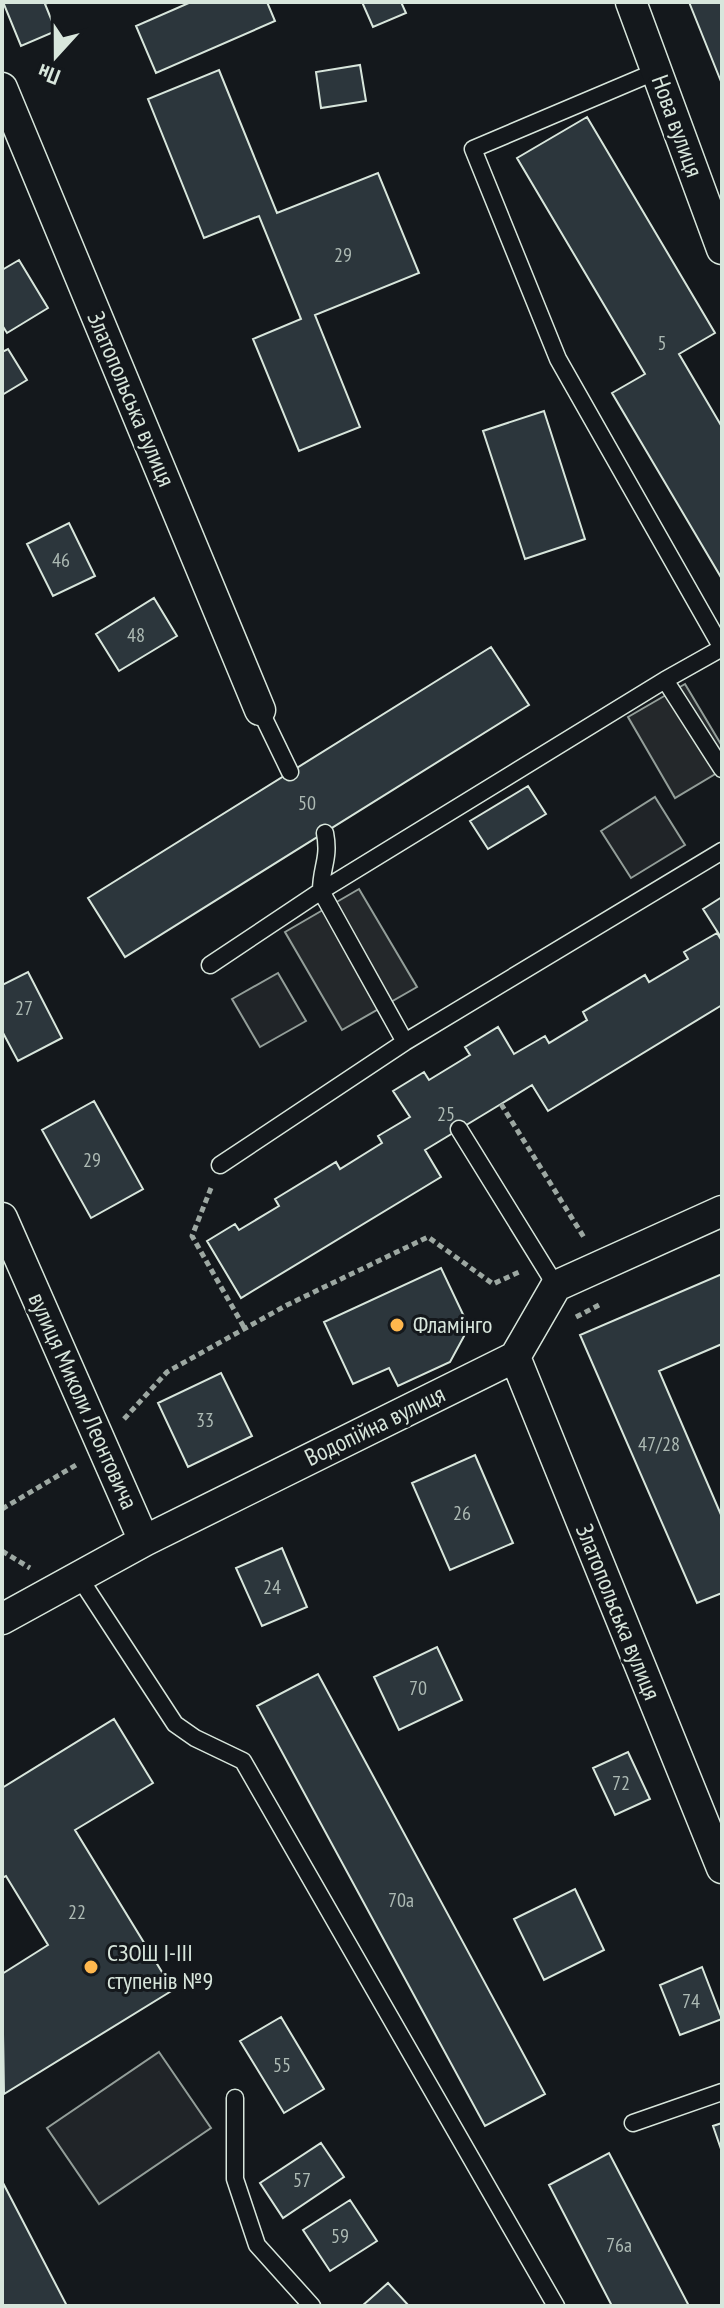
<svg xmlns="http://www.w3.org/2000/svg" width="724" height="2308" font-family="'PT Sans Narrow',sans-serif">
<rect width="100%" height="100%" fill="#14181c"/>
<path fill="#202428" stroke="#939e99" stroke-width="2" d="M655 797 685 845 631 878 601 831Z
M278 973 306 1021 260 1047 232 999Z
M159 2052 211 2128 99 2204 47 2128Z"/>
<path fill="#24282b" stroke="#939e99" stroke-width="2" d="M685 684 722 746V770L675 798 628 717Z
M359 889 417 987 342 1030 285 932Z"/>
<path fill="#2c363c" stroke="#d8e6dc" stroke-width="2" d="M3 2H50L45 4 56 31 21 46Z
M191 2H267L275 21 156 73 136 26Z
M362 2H401L406 13 373 27Z
M689 2H722V84Z
M360 65 366 101 321 108 316 72Z
M219 70 277 213 378 173 419 273 315 315 360 427 299 451 253 339 301 319 259 216 204 238 148 99Z
M587 117 715 333 679 354 722 427V579L612 393 645 374 517 158Z
M19 260 48 308 7 333 2 325V270Z
M8 349 27 380 2 395V352Z
M544 411 585 539 525 559 483 431Z
M69 523 95 576 53 596 27 544Z
M154 598 177 636 119 671 96 634Z
M491 647 529 705 125 957 88 898Z
M528 786 546 814 488 849 470 821Z
M722 897V939L703 909Z
M717 933 722 941V1005L548 1111 532 1085 501 1104 425 1150 441 1177 241 1298 207 1241 235 1224 239 1230 279 1206 275 1199 336 1162 340 1169 382 1143 378 1136 410 1117 393 1091 424 1072 429 1080 470 1055 465 1047 498 1027 514 1054 545 1036 549 1043 587 1020 583 1012 645 975 649 982 688 959 684 952Z
M28 972 62 1038 18 1061 2 1031V985Z
M94 1101 143 1189 91 1218 42 1130Z
M441 1268 469 1327 450 1362 398 1386 389 1368 353 1384 324 1322Z
M722 1274V1344L659 1371 722 1517V1593L697 1603 580 1335Z
M221 1373 252 1436 188 1467 158 1403Z
M475 1455 513 1543 450 1570 412 1483Z
M282 1548 307 1607 262 1626 236 1568Z
M437 1647 462 1700 399 1730 374 1677Z
M318 1674 545 2094 485 2126 257 1706Z
M114 1719 153 1783 75 1830 173 1990 4 2094 2 1974 48 1945 6 1876 2 1878V1788Z
M628 1752 650 1799 615 1815 593 1768Z
M575 1889 604 1950 544 1980 514 1919Z
M702 1967 722 2019 680 2035 660 1985Z
M281 2017 324 2089 284 2113 240 2041Z
M722 2123V2152L713 2126Z
M321 2143 344 2177 283 2218 260 2183Z
M609 2153 689 2306H612L549 2185Z
M2 2181 67 2306H2Z
M350 2200 377 2241 330 2271 303 2230Z
M388 2283 409 2306H362Z"/>
<g fill="none" stroke-linecap="round" stroke-linejoin="round">
<defs>
<path id="service" d="M657 71 473 149 558 359 722 648 665 680 722 769
M260 710 290 772
M325 833C330 859 321 867 321 891L405 1042
M210 965 321 891 665 680
M459 1129 556 1286
M220 1165 405 1042 722 851
M79 1577 175 1724 195 1738 243 1761 556 2306
M235 2098V2179L257 2245 312 2306
M633 2123 722 2092"/>
<path id="minor" d="M631 2 722 249
M2 88 260 710
M2 1218 144 1541
M515 1357 722 1868
M2 1619 144 1541 515 1357 556 1286 722 1211"/>
</defs>
<use href="#service" stroke="#d8e6dc" stroke-width="19"/>
<use href="#minor" stroke="#d8e6dc" stroke-width="33"/>
<path stroke="#9da8a2" stroke-width="5" stroke-dasharray="6 4" stroke-linecap="butt" d="M501 1104 585 1239
M211 1188 192 1236 245 1329
M576 1317 599 1305
M124 1419 167 1372 287 1305 428 1237 493 1284 519 1272
M2 1509 76 1465
M2 1551 30 1568"/>
<use href="#service" stroke="#14181c" stroke-width="16"/>
<use href="#minor" stroke="#14181c" stroke-width="30"/>
</g>
<g fill="#ffb74d" stroke="#14181c" stroke-width="3">
<circle cx="397" cy="1325" r="8"/>
<circle cx="91" cy="1967" r="8"/>
</g>
<g text-anchor="middle" stroke-width="6" stroke-linejoin="round" paint-order="stroke">
<g font-size="20" fill="#adbab4">
<text x="343" y="262">29</text>
<text x="662" y="350">5</text>
<text x="61" y="567">46</text>
<text x="136" y="642">48</text>
<text x="307" y="810">50</text>
<text x="24" y="1015">27</text>
<text x="446" y="1121">25</text>
<text x="92" y="1167">29</text>
<text x="205" y="1427">33</text>
<text x="659" y="1451">47/28</text>
<text x="462" y="1520">26</text>
<text x="272" y="1594">24</text>
<text x="418" y="1695">70</text>
<text x="621" y="1790">72</text>
<text x="401" y="1907">70а</text>
<text x="77" y="1919">22</text>
<text x="691" y="2008">74</text>
<text x="282" y="2072">55</text>
<text x="302" y="2187">57</text>
<text x="340" y="2243">59</text>
<text x="619" y="2252">76а</text>
</g>
<g font-size="24" fill="#d8e6dc" stroke="#14181c">
<text transform="translate(677 126) rotate(70)" y="8">Нова вулиця</text>
<text transform="translate(131 399) rotate(67)" y="8">Златопольська вулиця</text>
<text transform="translate(83 1401) rotate(66)" y="8">вулиця Миколи Леонтовича</text>
<text transform="translate(375 1426) rotate(-26)" y="8">Водопійна вулиця</text>
<text transform="translate(618 1612) rotate(68)" y="8">Златопольська вулиця</text>
</g>
<g font-size="24" fill="#d8e6dc" stroke="#14181c" text-anchor="start">
<text x="413" y="1333">Фламінго</text>
<text x="107" y="1961">СЗОШ І-ІІІ<tspan x="107" dy="28">ступенів №9</tspan></text>
</g>
</g>
<rect width="724" height="2308" fill="none" stroke="#d8e6dc" stroke-width="8"/>
<g transform="translate(56 56) rotate(201)" stroke="#14181c" stroke-width="6" paint-order="stroke">
<path d="M0-6L14 30L0 20L-14 30Z" fill="#d8e6dc"/>
<text y="-12" font-size="22" font-weight="bold" text-anchor="middle" fill="#d8e6dc">Пн</text>
</g>
</svg>
